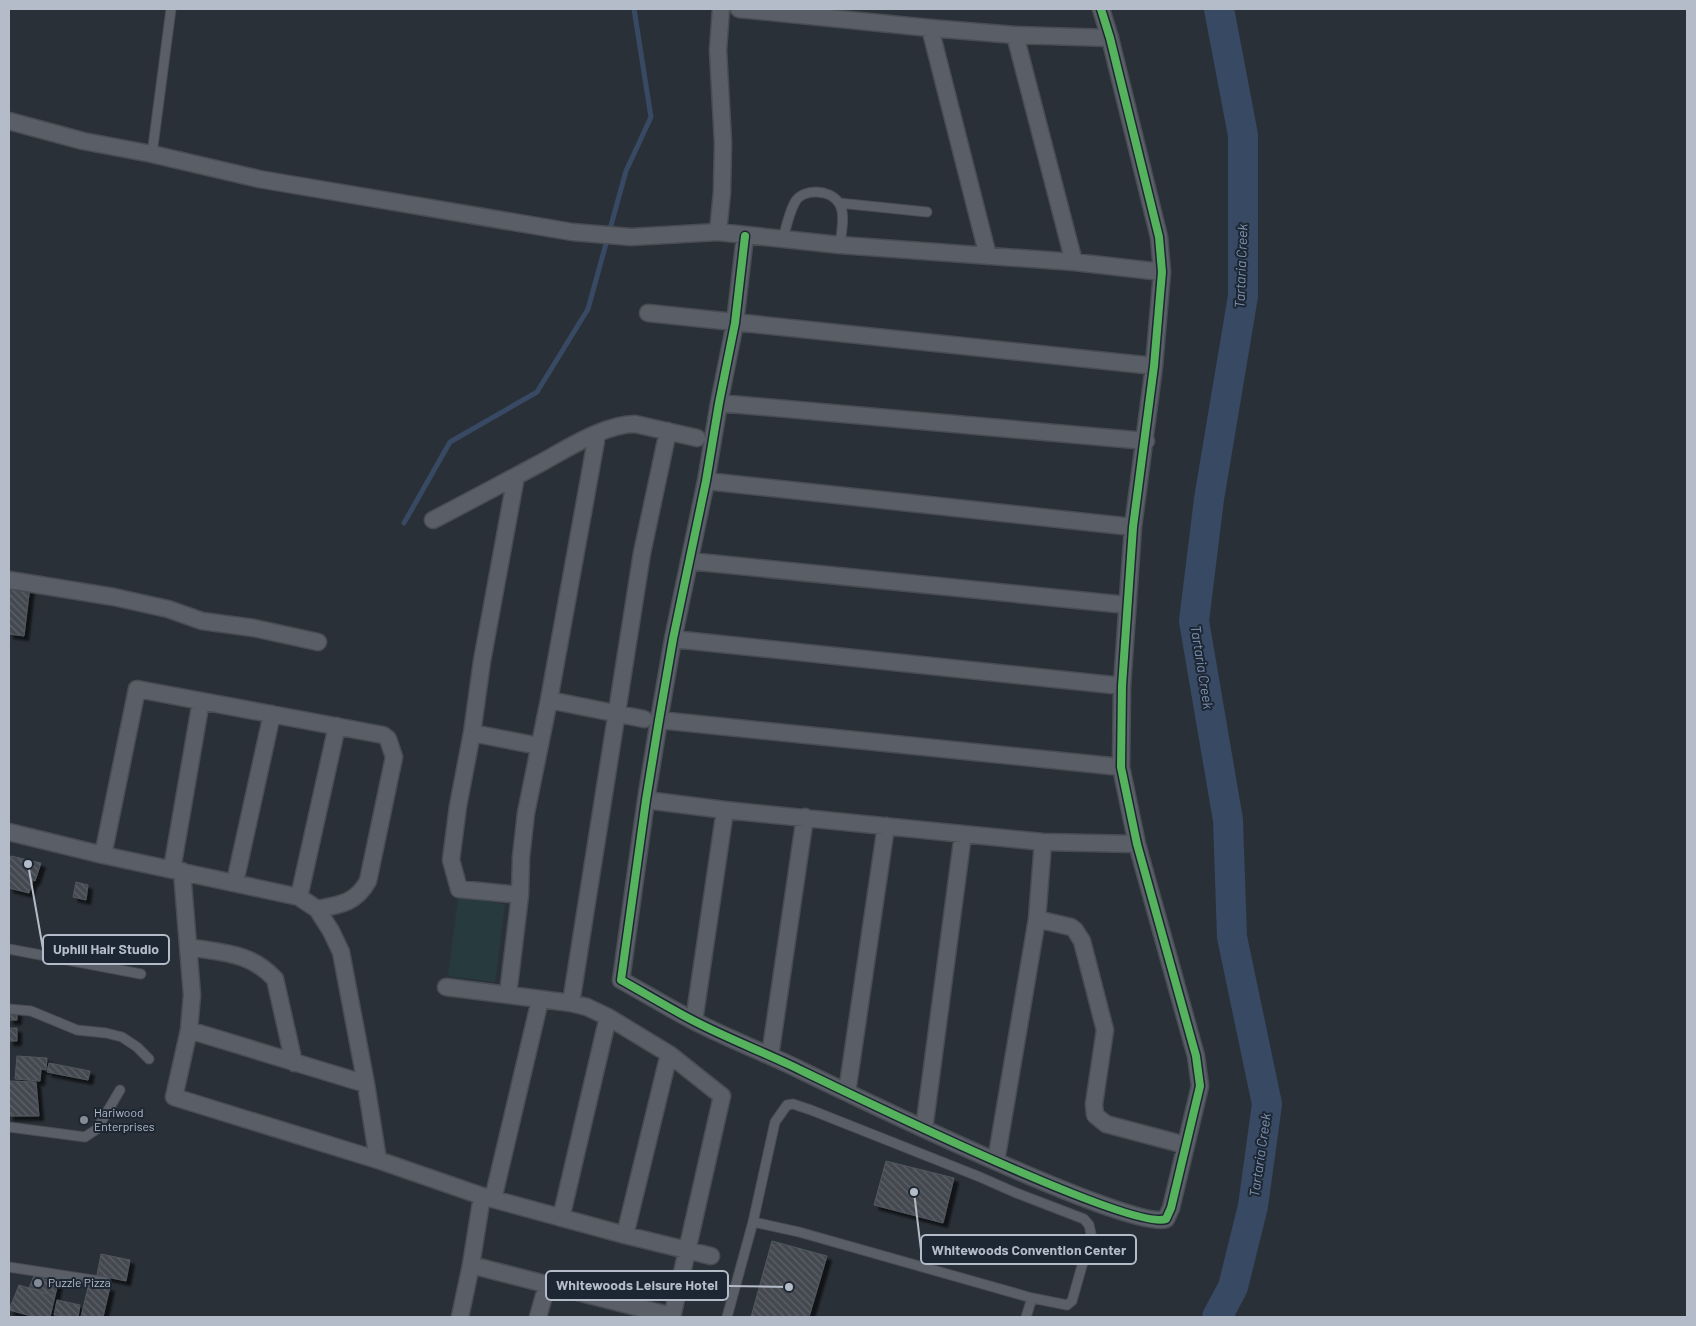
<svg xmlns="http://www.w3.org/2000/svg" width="1696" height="1326" font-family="Barlow,sans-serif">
<defs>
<pattern id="building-back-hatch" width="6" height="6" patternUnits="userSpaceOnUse" patternTransform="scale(1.25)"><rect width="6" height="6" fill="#444950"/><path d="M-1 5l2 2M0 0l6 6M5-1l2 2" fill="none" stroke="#5d6168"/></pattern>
<filter id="shadow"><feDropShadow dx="4.5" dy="4.5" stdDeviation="1" flood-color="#0009"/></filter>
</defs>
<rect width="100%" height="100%" fill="#2a3038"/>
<path fill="#273a3e" d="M458 898 505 904 495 982 448 976Z"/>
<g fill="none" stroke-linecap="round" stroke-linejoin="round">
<path stroke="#384963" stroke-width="5" d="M404 523 450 442 537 392 588 309 626 171 651 117 634 9"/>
<path stroke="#384963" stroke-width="30" d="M1217 1317 1233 1287 1253 1206 1267 1104 1232 937 1228 820 1194 621 1209 499 1243 296V135L1219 9"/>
</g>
<path fill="url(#building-back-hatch)" stroke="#52575f" filter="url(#shadow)" d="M9 584 30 586 24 636 9 634Z
M11 856 41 863 35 881 33 880 29 893 9 888V860Z
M76 882 88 885 86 900 73 897Z
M9 1011H17V1020H9Z
M9 1028H17V1041H9Z
M17 1056 47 1058 46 1070 41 1069 40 1081 15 1079Z
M49 1063 90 1071 88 1080 47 1072Z
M9 1081 36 1082 39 1116H9Z
M886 1161 954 1178 943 1223 874 1205Z
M772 1241 827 1256 809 1317H751Z
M101 1254 130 1260 126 1281 97 1275Z
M34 1276 58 1283 55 1296 29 1288Z
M89 1283 110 1287 103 1317H81Z
M19 1285 55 1296 50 1317H35L9 1310Z
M57 1300 80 1305 78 1317 54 1315Z"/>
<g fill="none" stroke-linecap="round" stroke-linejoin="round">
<defs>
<path id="service" d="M152 154 171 9
M839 203 927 212
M783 239C786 227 789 213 795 202 803 188 830 189 839 203 846 214 841 233 840 245
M9 949 141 974
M9 1009 31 1011 77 1030 106 1033 122 1037 137 1047 149 1059
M9 1127 85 1137 97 1129 120 1090
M9 1267 106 1282
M727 1317 753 1222 775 1122 787 1105 793 1104 811 1110 980 1177 1014 1192 1084 1219 1089 1225 1091 1234 1072 1301 1067 1305 1032 1298 799 1232 753 1222
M1026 1317 1032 1298"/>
<path id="minor" d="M739 9 930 28 1015 35 1110 38
M930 28 988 256
M1015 35 1074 262
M9 121 83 141 152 154 259 179 572 232 631 237 718 232 840 245 1074 262 1162 272
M718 232 722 192 723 143 718 50 721 9
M745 236 735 323 719 403 706 481 673 639 659 720 646 800 621 980C646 994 669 1008 694 1021 725 1037 758 1050 790 1065 840 1089 1131 1232 1166 1219L1171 1208 1200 1086 1196 1056 1137 844 1121 767 1122 686 1133 527 1154 366 1162 272 1159 237 1110 38 1101 9
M648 313 1154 366
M719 403 1146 441
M516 476 482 661 472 733 458 806 451 860 459 889 520 895
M706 481 1133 527
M433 520C468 502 503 483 537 465 565 450 604 424 635 424L697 438
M689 561 1127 605
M9 580 114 597 168 609 202 621 254 628 318 642
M673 639 1122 686
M549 700 644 719
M659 720 1121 767
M472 733 539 746
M646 800 725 810 1043 842 1137 844
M9 832 103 855 299 897 317 909 331 931 341 952 366 1084 378 1160
M103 855 137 689 383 735 388 739 394 757 368 881C356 903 340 905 317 909
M172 869 201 701
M182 871 192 995 189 1030 174 1097 378 1160 482 1196 625 1235 711 1256
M235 882 272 714
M299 897 337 726
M1037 919 1071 927 1075 930 1082 941 1105 1030 1094 1104 1095 1115 1106 1124 1185 1145
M188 947C223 953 250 952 275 979L294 1063
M446 987 571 1003 587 1007 608 1017 669 1054 722 1096 672 1317
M508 994 520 895 521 857 526 813 549 700 597 435
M571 1003 642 553 668 431
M694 1021 725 810
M189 1030 366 1084
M770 1056 805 817
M847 1092 886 826
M924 1129 963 834
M996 1161 1037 919 1043 842
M493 1199 540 1000
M561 1218 608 1017
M625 1235 669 1054
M471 1265 672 1316
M460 1317 471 1265 482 1196
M538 1317 547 1285"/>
</defs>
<use href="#service" stroke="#484c53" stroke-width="11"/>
<use href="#minor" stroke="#484c53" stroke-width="19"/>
<use href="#service" stroke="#5a5e66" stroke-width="9"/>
<use href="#minor" stroke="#5a5e66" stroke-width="16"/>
<defs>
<path id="cycleway" d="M745 236 735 323 719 403 706 481 673 639 659 720 646 800 621 980C646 994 669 1008 694 1021 725 1037 758 1050 790 1065 840 1089 1131 1232 1166 1219L1171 1208 1200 1086 1196 1056 1137 844 1121 767 1122 686 1133 527 1154 366 1162 272 1159 237 1110 38 1101 9"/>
</defs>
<use href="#cycleway" stroke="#1d2633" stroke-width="11"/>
<use href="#cycleway" stroke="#56b35d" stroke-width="8"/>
</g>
<g fill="#848b96" stroke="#1d2633" stroke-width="2">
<circle cx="84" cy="1120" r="5"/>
<circle cx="38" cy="1283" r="5"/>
</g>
<g text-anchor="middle" stroke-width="4" stroke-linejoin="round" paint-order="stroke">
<g font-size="12" fill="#b4bcc9" stroke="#1d2633" text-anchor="start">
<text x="94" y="1117">Hariwood<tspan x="94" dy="14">Enterprises</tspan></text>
<text x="48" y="1287">Puzzle Pizza</text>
</g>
<g font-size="14" font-style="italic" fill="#7c92b1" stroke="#1d2633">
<text transform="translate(1241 266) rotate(-88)" y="5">Tartaria Creek</text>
<text transform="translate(1202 667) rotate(81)" y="5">Tartaria Creek</text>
<text transform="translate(1260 1155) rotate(-82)" y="5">Tartaria Creek</text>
</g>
</g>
<path fill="none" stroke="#b4bcc9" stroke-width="2" d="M28 864L43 949M914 1192L921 1250M789 1287L728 1286"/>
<g fill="#b4bcc9" stroke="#1d2633" stroke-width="2">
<circle cx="28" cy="864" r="5"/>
<circle cx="914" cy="1192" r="5"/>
<circle cx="789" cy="1287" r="5"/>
</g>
<g fill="#1d2633" stroke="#b4bcc9" stroke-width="2">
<rect x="43" y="935" width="126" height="29" rx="5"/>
<rect x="921" y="1235" width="215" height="29" rx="5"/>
<rect x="546" y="1271" width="182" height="29" rx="5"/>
</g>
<g font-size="14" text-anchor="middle" font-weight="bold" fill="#b4bcc9">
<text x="106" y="954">Uphill Hair Studio</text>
<text x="1029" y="1255">Whitewoods Convention Center</text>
<text x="637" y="1290">Whitewoods Leisure Hotel</text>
</g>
<rect width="1696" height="1326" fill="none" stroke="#b4bcc9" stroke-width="20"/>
</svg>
